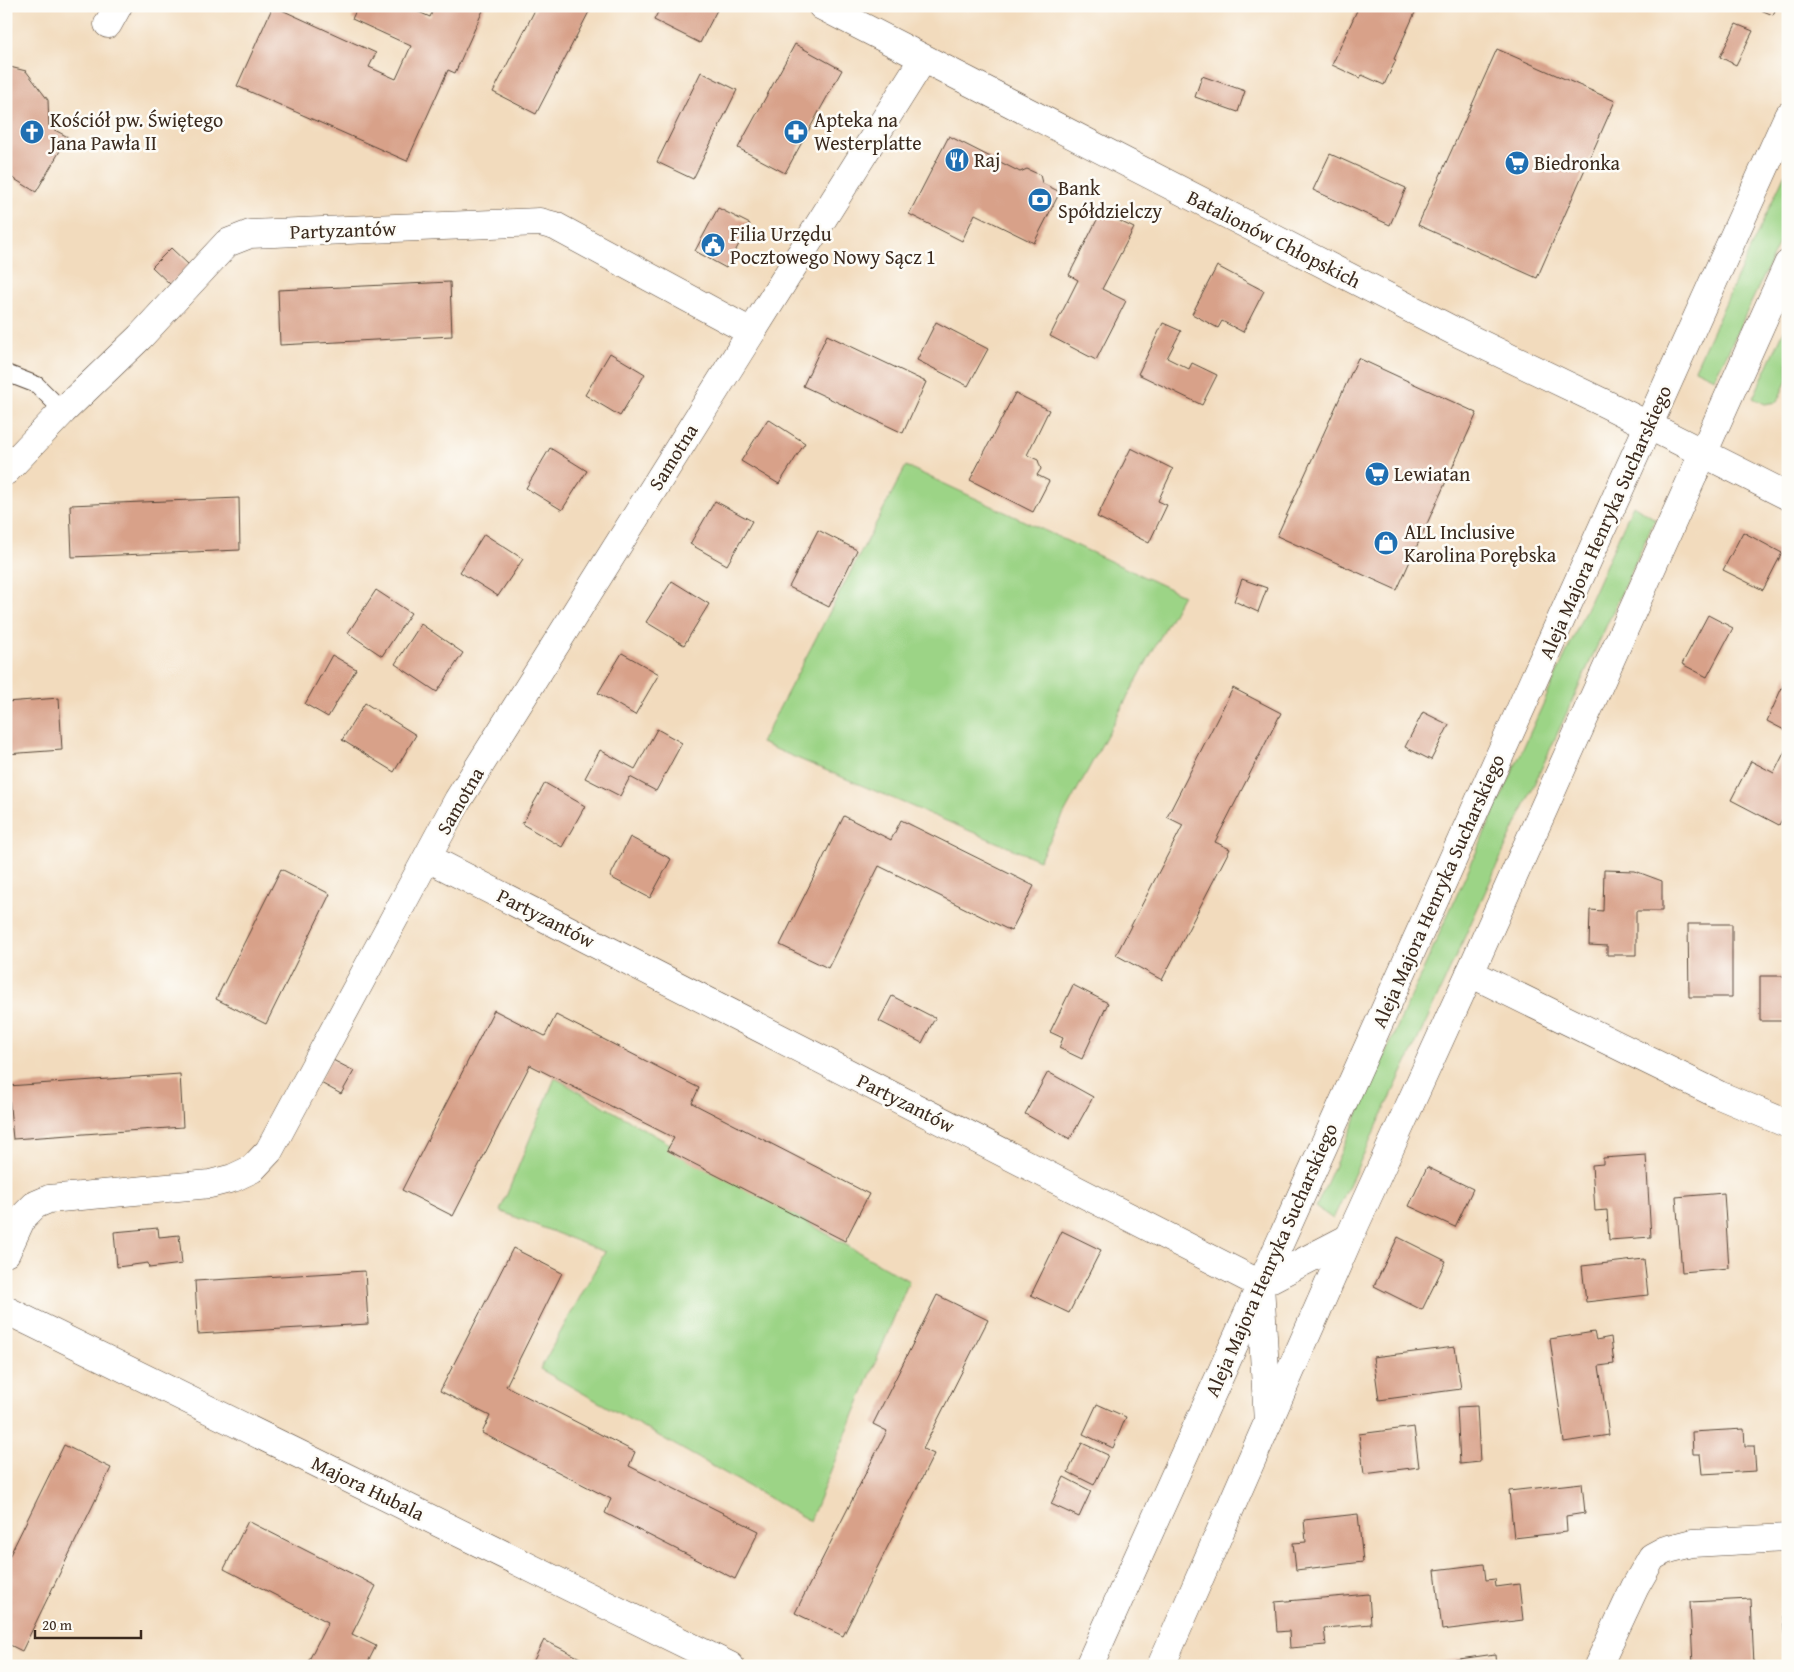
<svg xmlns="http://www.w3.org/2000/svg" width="1794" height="1672" font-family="'Gentium Book Plus',serif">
<rect width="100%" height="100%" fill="#fdfcf7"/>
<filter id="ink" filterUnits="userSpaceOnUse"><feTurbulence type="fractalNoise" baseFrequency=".02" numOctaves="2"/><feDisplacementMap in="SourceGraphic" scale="10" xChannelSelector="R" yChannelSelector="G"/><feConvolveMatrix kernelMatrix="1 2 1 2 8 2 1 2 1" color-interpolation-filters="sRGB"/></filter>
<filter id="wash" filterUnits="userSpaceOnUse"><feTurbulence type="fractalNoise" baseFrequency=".0096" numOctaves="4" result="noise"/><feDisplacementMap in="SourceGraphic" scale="20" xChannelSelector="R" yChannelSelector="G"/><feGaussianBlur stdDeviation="1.12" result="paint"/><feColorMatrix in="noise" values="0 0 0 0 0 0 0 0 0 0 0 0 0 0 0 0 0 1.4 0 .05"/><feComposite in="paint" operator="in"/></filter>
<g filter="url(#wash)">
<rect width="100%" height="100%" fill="#f2dbbd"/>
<path fill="#9cd486" stroke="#6c7f52" d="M1788 167V224L1727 354 1714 378 1695 369Z
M1788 322V378L1777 402 1765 404 1753 398Z
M906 466 1183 595 1039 860 761 743Z
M1633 505 1655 519 1425 1024 1333 1219 1316 1207Z
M555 1078 909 1281 810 1521 540 1369 605 1252 500 1211Z"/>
<g id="blocks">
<path fill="#d8a189" d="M273 6 376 53 369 67 396 79 411 46 352 19 358 6H405L430 17 435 6H485L455 73 448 70 407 161 237 86Z
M537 6H592L536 114 493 92Z
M661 6H719L700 43 654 20Z
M1359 6H1418L1394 59 1396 60 1384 85 1362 75 1360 78 1332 65Z
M1751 6H1777L1773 15Z
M1736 24 1753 31 1736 65 1720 57Z
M795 44 842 70 785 173 738 148Z
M1497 49 1615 101 1537 278 1418 225Z
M6 66 26 71 48 100 49 127 68 137 36 192 6 174Z
M701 72 737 90 693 179 657 162Z
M1202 76 1245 91 1238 112 1195 97Z
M949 136 1020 172 1027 169 1040 175 1042 183 1060 192 1034 243 975 214 962 241 909 214Z
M1330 154 1406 188 1390 225 1313 190Z
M718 208 750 224 726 268 695 251Z
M1101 212 1134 228 1102 289 1126 301 1096 360 1050 336 1078 280 1069 275Z
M171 248 189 265 170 284 152 267Z
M1217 266 1264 291 1243 332 1222 321 1218 328 1192 314Z
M450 282 452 336 280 345 278 290Z
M936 322 988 349 968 386 917 360Z
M1163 323 1181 331 1167 358 1189 369 1192 363 1217 375 1202 405 1138 374Z
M827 335 926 382 903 433 803 386Z
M610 353 645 374 620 416 585 395Z
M1358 358 1477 413 1397 590 1277 536Z
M1015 393 1049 410 1027 455 1038 460 1041 469 1037 475 1049 481 1033 512 970 480Z
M768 419 805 443 779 484 741 461Z
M550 448 587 471 562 510 526 488Z
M1131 448 1173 469 1158 501 1167 505 1149 543 1097 517Z
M239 498 240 550 72 557 70 505Z
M715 501 752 521 727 565 690 544Z
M818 530 857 550 829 607 789 587Z
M1743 532 1782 553 1763 590 1723 570Z
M484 534 523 559 498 596 460 572Z
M1242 579 1267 588 1258 612 1234 601Z
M672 581 709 604 684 645 646 622Z
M376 590 411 613 382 656 348 633Z
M1708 615 1733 628 1707 677 1682 664Z
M421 624 463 653 437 692 395 664Z
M622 653 659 674 635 715 598 693Z
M332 655 356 669 328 717 305 704Z
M1788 674V732L1767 721Z
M1233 688 1281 713 1215 842 1230 849 1162 980 1116 955 1183 825 1167 817Z
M59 698 62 750 6 754V702Z
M365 703 416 735 394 772 342 740Z
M1423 712 1449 725 1431 760 1405 747Z
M657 729 682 743 656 791 630 777 620 796 585 778 600 750 635 769Z
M1788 745V808L1779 825 1731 800 1751 761 1774 773Z
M545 783 585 806 562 847 522 824Z
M844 816 891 840 901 820 1034 886 1011 931 879 866 828 968 780 945Z
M630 837 671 859 650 898 610 877Z
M281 869 330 894 266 1024 216 999Z
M1604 870 1635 871 1662 881V911H1636V955H1607V946L1589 945 1590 910 1603 911Z
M1688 924H1732V997H1689Z
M1760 976H1788V1021H1760Z
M1073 985 1108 1003 1082 1059 1059 1048 1063 1038 1050 1032Z
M892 996 935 1018 922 1043 879 1021Z
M494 1010 545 1036 556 1015 699 1088 692 1103 869 1194 845 1241 667 1150 674 1138 530 1065 453 1216 402 1190Z
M331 1059 354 1071 341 1094 319 1082Z
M1048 1072 1093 1097 1070 1139 1025 1114Z
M180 1074 183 1127 13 1139 8 1086Z
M1646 1155 1651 1237 1609 1240 1607 1210 1595 1211 1592 1165 1603 1164V1158Z
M1427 1167 1473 1189 1455 1227 1409 1206Z
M1724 1193 1729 1268 1682 1272 1676 1197Z
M158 1228 159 1237 179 1235 182 1264 149 1268 148 1263 117 1267 114 1232Z
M1062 1231 1101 1250 1069 1313 1031 1295Z
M1398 1237 1446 1261 1422 1310 1374 1286Z
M513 1248 562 1273 506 1386 635 1452 629 1466 759 1531 735 1579 605 1513 611 1499 482 1433 490 1416 440 1391Z
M1644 1259 1648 1295 1586 1302 1582 1266Z
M365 1271 368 1324 198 1334 195 1281Z
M937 1295 988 1320 923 1449 934 1454 843 1636 795 1613 887 1431 873 1424Z
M1594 1332 1596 1340 1611 1337 1614 1364 1599 1366 1609 1435 1564 1442 1550 1339Z
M1455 1347 1461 1389 1379 1400 1373 1357Z
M1097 1404 1126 1417 1113 1448 1083 1434Z
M1477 1406 1480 1462 1460 1464 1457 1407Z
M1414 1427 1419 1467 1364 1474 1359 1434Z
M1744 1429 1745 1446H1754L1756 1471 1702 1474 1700 1454H1693L1692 1432Z
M1082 1443 1108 1455 1094 1485 1068 1472Z
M64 1445 111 1468 22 1651 8 1644 6 1648V1563Z
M1785 1446H1788V1465H1786Z
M1064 1477 1091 1491 1079 1517 1051 1504Z
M1582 1483 1585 1513 1566 1516 1567 1532 1514 1538 1509 1491Z
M1358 1514 1363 1562 1296 1570 1293 1543 1306 1542 1304 1520Z
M248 1521 376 1586 352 1634 376 1646 366 1666H306L328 1622 224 1569Z
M1484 1564 1486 1580 1495 1579 1496 1587 1519 1584 1523 1620 1442 1630 1435 1570Z
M1369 1594 1371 1624 1324 1628 1326 1645 1290 1648 1289 1631 1277 1632 1275 1602Z
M1751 1599 1754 1666H1693L1690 1602Z
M1783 1607H1788V1642H1786Z
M544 1640 596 1666H531Z
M1495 1654 1496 1666H1438V1662Z"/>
</g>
</g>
<g filter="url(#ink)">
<use href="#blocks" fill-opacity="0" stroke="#564536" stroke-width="1"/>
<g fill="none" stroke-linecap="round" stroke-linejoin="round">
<defs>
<path id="service" d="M6 373 37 385 63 411"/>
<path id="minor" d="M822 6 1456 332 1606 404 1788 496
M108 24 118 6
M6 471 63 411 140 337 227 243 250 234 540 222 555 226 751 332
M428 858 1260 1284
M1470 973 1719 1095 1788 1124
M6 1253 22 1218 35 1205 49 1199 210 1184 233 1178 252 1169 269 1151 458 800 923 59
M1260 1284 1268 1423
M1260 1284 1349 1238
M6 1310 730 1666
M1598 1666 1635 1587 1652 1557 1665 1550 1692 1543 1788 1538"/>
<path id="tertiary" d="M1089 1666 1788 116
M1161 1666 1349 1238 1470 973 1788 264"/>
</defs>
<use href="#service" stroke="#564536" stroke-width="18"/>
<use href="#minor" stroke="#564536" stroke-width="29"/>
<use href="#tertiary" stroke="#564536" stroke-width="29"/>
<use href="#service" stroke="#fff" stroke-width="16"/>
<use href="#minor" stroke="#fff" stroke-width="28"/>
<use href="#tertiary" stroke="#fff" stroke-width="28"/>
</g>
</g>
<defs>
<symbol id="church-disc" viewBox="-11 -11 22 22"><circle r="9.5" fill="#1f6fb2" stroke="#fdfcf7"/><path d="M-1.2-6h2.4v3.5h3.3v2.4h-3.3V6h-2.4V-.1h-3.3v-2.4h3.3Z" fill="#fff"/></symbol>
<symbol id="pharmacy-disc" viewBox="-11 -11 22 22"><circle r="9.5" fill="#1f6fb2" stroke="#fdfcf7"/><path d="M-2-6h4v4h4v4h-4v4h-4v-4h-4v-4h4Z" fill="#fff"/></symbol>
<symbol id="restaurant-disc" viewBox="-11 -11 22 22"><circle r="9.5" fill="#1f6fb2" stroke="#fdfcf7"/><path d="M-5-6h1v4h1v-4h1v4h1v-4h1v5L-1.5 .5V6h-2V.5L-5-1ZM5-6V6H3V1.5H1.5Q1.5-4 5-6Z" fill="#fff"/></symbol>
<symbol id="supermarket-disc" viewBox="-11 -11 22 22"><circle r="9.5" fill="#1f6fb2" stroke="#fdfcf7"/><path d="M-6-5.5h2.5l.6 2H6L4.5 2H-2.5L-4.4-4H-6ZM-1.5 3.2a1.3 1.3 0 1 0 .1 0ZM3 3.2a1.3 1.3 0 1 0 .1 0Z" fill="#fff"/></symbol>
<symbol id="bank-disc" viewBox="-11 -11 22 22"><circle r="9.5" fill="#1f6fb2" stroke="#fdfcf7"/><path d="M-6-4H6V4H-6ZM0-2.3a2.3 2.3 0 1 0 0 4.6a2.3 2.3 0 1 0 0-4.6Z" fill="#fff"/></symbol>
<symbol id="civic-disc" viewBox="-11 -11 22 22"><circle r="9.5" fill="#1f6fb2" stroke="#fdfcf7"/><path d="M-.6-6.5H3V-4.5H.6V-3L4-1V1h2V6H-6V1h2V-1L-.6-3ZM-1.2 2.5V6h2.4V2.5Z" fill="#fff"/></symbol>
<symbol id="shop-disc" viewBox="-11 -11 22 22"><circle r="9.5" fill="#1f6fb2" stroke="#fdfcf7"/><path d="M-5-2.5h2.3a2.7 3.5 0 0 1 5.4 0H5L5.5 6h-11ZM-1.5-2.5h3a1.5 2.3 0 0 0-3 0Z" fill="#fff"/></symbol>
</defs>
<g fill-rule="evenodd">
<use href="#church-disc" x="18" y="118" width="28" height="28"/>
<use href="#pharmacy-disc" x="782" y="118" width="28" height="28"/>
<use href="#restaurant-disc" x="943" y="146" width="28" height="28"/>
<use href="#supermarket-disc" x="1503" y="149" width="28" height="28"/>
<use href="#bank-disc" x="1026" y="186" width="28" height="28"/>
<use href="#civic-disc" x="699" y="231" width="28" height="28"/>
<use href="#supermarket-disc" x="1363" y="460" width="28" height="28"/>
<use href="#shop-disc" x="1372" y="529" width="28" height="28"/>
</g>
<g text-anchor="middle" stroke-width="5" stroke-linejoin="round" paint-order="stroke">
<g font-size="20" fill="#3b2a1e" stroke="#fdfcf7" text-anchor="start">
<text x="50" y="127">Kościół pw. Świętego<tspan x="50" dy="23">Jana Pawła II</tspan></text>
<text x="814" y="127">Apteka na<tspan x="814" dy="23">Westerplatte</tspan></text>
<text x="974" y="167">Raj</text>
<text x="1534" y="170">Biedronka</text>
<text x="1058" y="195">Bank<tspan x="1058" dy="23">Spółdzielczy</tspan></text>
<text x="730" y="241">Filia Urzędu<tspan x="730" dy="23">Pocztowego Nowy Sącz 1</tspan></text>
<text x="1394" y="481">Lewiatan</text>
<text x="1404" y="539">ALL Inclusive<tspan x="1404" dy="23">Karolina Porębska</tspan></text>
</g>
<g font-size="20" fill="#3b2a1e" stroke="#fdfcf7">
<text transform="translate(343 230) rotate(-2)" y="7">Partyzantów</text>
<text transform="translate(1274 239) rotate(27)" y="7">Batalionów Chłopskich</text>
<text transform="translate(673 457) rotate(-58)" y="7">Samotna</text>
<text transform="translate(1605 522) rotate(-66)" y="7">Aleja Majora Henryka Sucharskiego</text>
<text transform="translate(460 801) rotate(-60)" y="7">Samotna</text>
<text transform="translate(1438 891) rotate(-66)" y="7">Aleja Majora Henryka Sucharskiego</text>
<text transform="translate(546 918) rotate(27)" y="7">Partyzantów</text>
<text transform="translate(906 1103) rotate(27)" y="7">Partyzantów</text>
<text transform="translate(1271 1260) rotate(-66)" y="7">Aleja Majora Henryka Sucharskiego</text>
<text transform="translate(368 1488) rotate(26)" y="7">Majora Hubala</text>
</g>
</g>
<rect width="1794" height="1672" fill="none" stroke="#fdfcf7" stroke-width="25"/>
<path d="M35 1630v8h106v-8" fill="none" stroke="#3b2a1e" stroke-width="2.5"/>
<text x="42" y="1630" font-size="15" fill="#3b2a1e" stroke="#fdfcf7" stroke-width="4" paint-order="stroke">20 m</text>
</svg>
